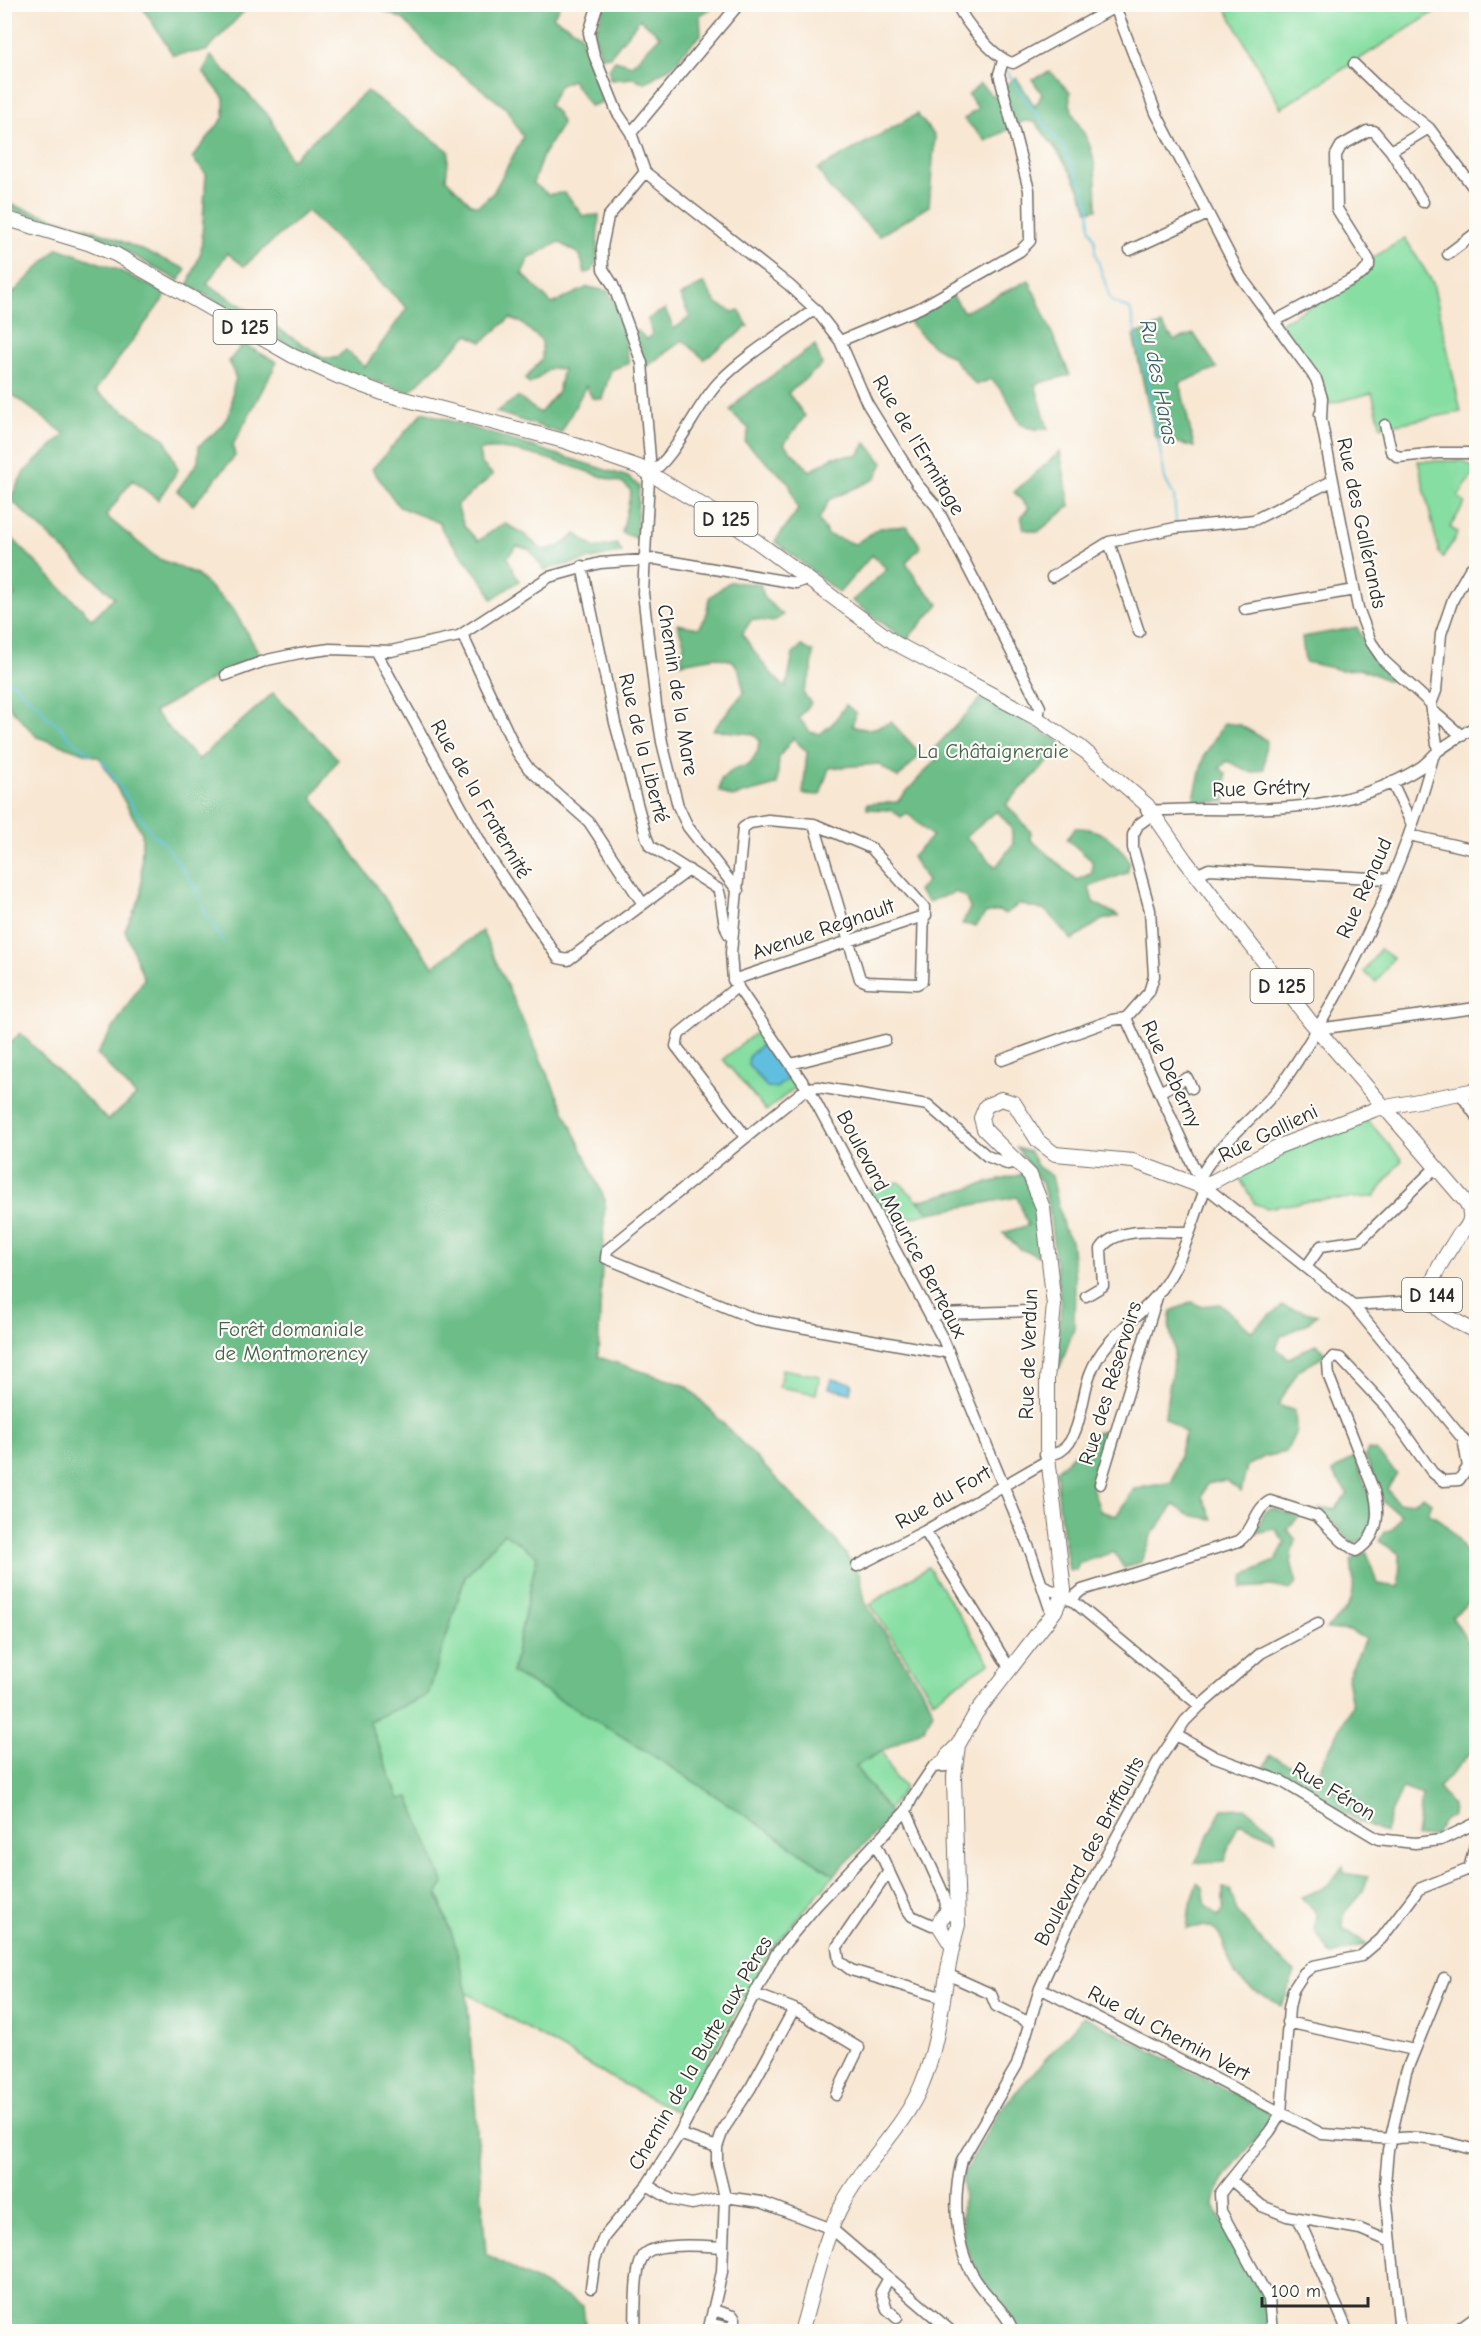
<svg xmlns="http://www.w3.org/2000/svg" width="1481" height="2336" font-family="'Comic Neue',sans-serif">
<rect width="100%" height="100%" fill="#fdfcf7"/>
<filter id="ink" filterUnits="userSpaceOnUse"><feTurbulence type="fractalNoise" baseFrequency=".0167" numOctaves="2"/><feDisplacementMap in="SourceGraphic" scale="12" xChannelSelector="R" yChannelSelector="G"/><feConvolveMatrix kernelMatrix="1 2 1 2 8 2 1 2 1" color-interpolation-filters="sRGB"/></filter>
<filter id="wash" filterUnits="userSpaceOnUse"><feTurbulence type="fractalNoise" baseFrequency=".008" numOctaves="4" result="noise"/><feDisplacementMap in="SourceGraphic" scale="24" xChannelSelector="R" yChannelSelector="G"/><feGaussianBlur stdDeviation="1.35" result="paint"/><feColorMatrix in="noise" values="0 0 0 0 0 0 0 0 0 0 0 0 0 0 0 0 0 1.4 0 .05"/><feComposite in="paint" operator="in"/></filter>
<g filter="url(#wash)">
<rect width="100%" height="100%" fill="#f8e7d3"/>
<path fill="#86dea2" stroke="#588466" stroke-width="1.5" d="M1438 4 1441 8 1281 108 1224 5Z
M1405 238 1433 283 1461 412 1381 427 1372 393 1328 404 1321 383 1280 323 1353 283 1371 259Z
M1418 461H1463L1476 470 1458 497 1465 503 1450 527 1458 533 1443 558 1439 553Z
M1380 949 1393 958 1376 982 1364 972Z
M759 1030 798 1085 766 1111 723 1059Z
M1365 1117 1402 1160 1374 1197 1316 1200 1267 1208 1255 1204 1236 1172Z
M899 1182 930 1213 888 1223 869 1189Z
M782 1369 820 1376 816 1394 779 1387Z
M504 1532 537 1556 512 1673C624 1733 729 1804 834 1875L771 1950 679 2113 608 2076 467 1993C451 1927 428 1863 409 1797L399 1800 369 1721 428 1695 465 1577Z
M928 1567 990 1663 933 1700 870 1604Z
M882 1751 895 1778 905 1787 888 1811 854 1766Z"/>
<path fill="#6cbd88" stroke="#4c745a" stroke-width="1.5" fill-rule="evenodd" d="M141 5H250L206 51 173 55Z
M373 5H557L559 8 553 17 580 33 603 102 590 106 572 80 560 85 549 105 558 114 562 124 543 155 533 183 548 194 565 193 583 216 599 215 596 263 592 271 585 273 580 255 559 242 529 258 522 273 552 304 588 287 608 291 619 312 629 363 611 370 602 399 592 398 586 386 561 433 496 412 518 397 540 413 558 392 563 369 551 368 530 384 525 379 542 359V341L520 322 510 318 482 342 468 335 409 392 321 364 188 285 201 252 206 174 192 158 224 117V98L203 72 211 56 270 117 291 160 367 91 449 151 446 179 471 204 478 206 493 193 523 137 506 108 436 54 404 20ZM307 211 407 308 365 367 346 350 336 358H324L207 284 227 253 244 266Z
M606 5H717L700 15 701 35 684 51 675 64 645 83 634 78 610 80 609 69 615 60 632 65 660 36 640 19 610 56 601 57 594 32Z
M1050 72 1070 92C1067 113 1082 126 1089 144 1097 164 1096 188 1097 209L1088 211C1076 175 1058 151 1035 122L1024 121 986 141 964 119 978 108 968 95 980 84 993 96 1016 77 1035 107 1042 94 1032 79Z
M917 114 935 136 929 206 879 236 829 188 818 169Z
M5 203 103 233 186 269 179 281 98 236 5 208Z
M58 248 116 269 167 294 95 391 165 439 178 470 158 500 132 480 106 516 157 558 196 574 233 609 260 655 233 667 154 712 198 760 273 693 338 759 312 797 433 966 482 931 605 1200 598 1357 687 1386 837 1542 860 1575 865 1602 929 1701 933 1712 925 1728 855 1766 892 1816 834 1875C729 1804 624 1733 512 1673L537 1556 504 1533 465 1577 428 1695 369 1721 399 1799 409 1797 444 1884 437 1894 454 1940 467 1993 486 2254 583 2306 586 2331H5L4 1050 20 1033 108 1120 136 1096 97 1054 144 979 125 930 141 896 142 833 100 758 37 737 5 702V605L15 595 5 582V531L92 619 114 597 10 499 24 472 65 434 5 389V301Z
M1029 280 1070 375 1035 384 1048 429C1018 431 1019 421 1007 398 1003 391 996 385 991 379L976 385 952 357 930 344 909 322 950 292 964 312Z
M704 283 716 303 733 312 739 310 748 326 704 359 683 340 646 367 633 331H638L647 340 652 334 648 319 665 309 674 329 690 317 680 296Z
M1162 325 1174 340 1194 334 1217 368 1180 383 1194 447 1155 437 1133 335Z
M243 344 277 362 233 445 235 456 193 505 177 491 198 462 199 446C210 436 225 426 230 411 234 400 230 390 236 379L229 361Z
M815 345 822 365 788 393 805 416 784 444 810 471 833 457 858 455 866 443 883 463 875 479 829 500 819 520 828 535 855 544 879 528 907 526 921 547 906 562 918 582 939 604 906 640 852 601 887 569 872 555 839 593 775 541 798 510 789 483 745 442 749 429 730 411 742 397Z
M423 412 628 477 639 486 636 538 622 533 631 491 623 483C589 474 509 440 479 451L481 463 493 475 457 505 464 526 478 541 504 523 524 534 542 550 559 547 576 534 595 548 617 544 622 552 544 570 530 550 517 546 507 557 519 581 492 599 486 586 442 530 440 523 399 507 372 469Z
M1060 452 1070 506 1038 532 1024 529 1021 516 1029 508 1014 492Z
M729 582 760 584 765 599 783 615 773 622 752 619 742 634C757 654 766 671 786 688L793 654 801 646 813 652 812 671 803 693 811 703 799 718 810 732 820 734 833 723 846 705 856 713 852 726C866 732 877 728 891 722L921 754 898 778 878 764 829 768 820 795 803 794 807 752 793 738 779 757 777 785 732 797 719 791 721 779 736 768 749 765 758 751 759 740 753 734 713 730 744 692 739 670 733 661 716 657 681 663 684 643 677 624 699 628 706 617 709 598Z
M1357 627 1369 652 1394 677 1389 681 1362 669 1341 670 1305 662 1302 637Z
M982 697 1061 742 1055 755 1006 804 1031 832 1030 839 1077 880 1092 873V861L1067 839 1075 828C1101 827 1116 841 1130 862L1127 873 1089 887 1093 902 1119 916 1102 920 1072 940 1046 911 1019 904 1006 914 998 911 985 914 976 926 962 924 970 908 965 897 956 892 928 902 918 891 927 881 912 857 932 836 907 813 901 817 892 810 867 809V804L897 802 939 756 933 750ZM997 811 1011 827 1013 844 996 867 966 837Z
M1224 723 1240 725 1266 740 1264 769 1252 773 1227 761 1220 768 1226 774 1225 802H1193L1204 756Z
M1017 1148 1030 1152 1038 1167 1052 1176 1064 1230 1071 1239 1075 1279 1074 1328 1060 1367 1053 1371 1061 1306 1049 1209 1042 1183Z
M1023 1174C1036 1201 1040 1225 1038 1256L1020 1249 1003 1233 1028 1225 1017 1197 930 1213 918 1201Z
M1192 1302 1200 1306 1220 1304 1251 1331 1282 1306 1317 1315 1308 1323 1281 1336 1276 1348 1289 1358 1317 1344 1326 1355 1298 1371 1278 1405 1295 1411 1296 1431 1286 1452 1264 1457 1247 1466 1241 1492 1226 1480 1207 1484 1202 1496 1212 1519 1189 1515 1174 1505 1151 1536 1141 1562 1124 1568 1114 1552 1079 1563 1076 1570H1069L1060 1515 1056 1471 1096 1433 1115 1427 1091 1484 1100 1511 1116 1516 1134 1489 1172 1482 1185 1433 1165 1418C1166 1396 1173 1374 1174 1353 1174 1335 1166 1334 1171 1311Z
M1368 1450 1376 1451 1397 1474 1387 1489 1398 1503 1412 1502 1423 1496 1432 1503 1428 1513C1459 1529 1476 1564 1476 1597L1452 1617 1476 1655V1747L1438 1788 1453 1806 1452 1815 1443 1821 1435 1835 1416 1837 1422 1795 1403 1788 1390 1815 1385 1833 1370 1827 1264 1768 1270 1755 1315 1778 1352 1705 1347 1678 1365 1639 1351 1631 1326 1629C1355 1602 1356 1600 1351 1560L1367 1552 1377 1584 1399 1587 1400 1554 1379 1541 1384 1532 1393 1529 1401 1515 1384 1503 1365 1456Z
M1354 1457C1362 1477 1391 1538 1352 1542L1319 1509H1335L1348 1494 1332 1472Z
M1271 1508 1299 1517 1287 1529 1296 1540C1287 1555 1292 1567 1297 1583L1290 1590 1272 1586 1242 1588 1244 1575 1275 1561 1285 1543 1275 1529 1256 1533 1264 1512Z
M1245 1808 1274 1831 1276 1839 1239 1823 1229 1845 1225 1861 1195 1863 1222 1809Z
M1343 1866 1344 1873 1368 1877 1363 1891 1344 1913 1343 1928 1367 1944 1331 1955 1315 1931 1317 1914 1301 1897 1328 1886Z
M1197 1883 1203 1888 1206 1906 1218 1916 1223 1910V1887L1230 1889 1237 1912 1269 1949 1295 1972 1282 2006C1269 1998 1244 1988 1236 1975 1222 1952 1227 1916 1187 1929L1190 1904Z
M1084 2016 1275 2115C1258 2143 1216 2174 1214 2206L1266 2302 1268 2331H1016L981 2280 962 2239 963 2175 1000 2110Z"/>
<path fill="#61bfdf" stroke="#467585" stroke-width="1.5" d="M765 1042 769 1043 792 1075 776 1088 767 1087 748 1064 749 1056Z
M831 1379 852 1383 850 1393 829 1388Z"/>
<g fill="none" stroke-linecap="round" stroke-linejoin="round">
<path stroke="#61bfdf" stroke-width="2" d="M1006 70 1027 102 1061 144 1082 185 1089 203 1090 228 1095 241V252L1111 301 1130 309 1150 389 1148 391 1152 400 1149 409 1158 438 1165 479 1174 496 1176 522
M4 675 43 710 46 717 56 722 69 738 91 754
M102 760 150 831 164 843 195 887 203 908 223 942"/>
</g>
</g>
<g filter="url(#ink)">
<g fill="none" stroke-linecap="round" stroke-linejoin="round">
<defs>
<path id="minor" d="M598 4 589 33 594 55 617 112 631 133 645 172
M957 4C964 22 995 59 1013 63L1115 7
M1114 4 1156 113 1241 277 1316 379 1322 398 1321 419
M1354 64 1381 90 1429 128 1476 191
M631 133 739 4
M1391 151 1423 202
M645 172 608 217 602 247 603 269 613 285 642 363 650 459 643 593 656 705 662 742 678 806 688 827 738 891
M645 172 789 285 815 309 840 341 867 403 917 484 936 506 1040 707 1038 719
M1130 250 1208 214
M1448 254 1476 233
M1273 322 1362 274 1369 266V260L1337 209 1336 155 1341 146 1367 131H1374L1391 151 1429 128
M840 341 920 308 1020 251 1030 241 1029 190 999 74 1003 61
M1320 414 1358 608 1371 642 1384 661 1431 704 1438 751
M1385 425 1391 451 1398 457 1438 453H1476
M649 474C677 457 694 408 719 382 745 355 784 332 815 309
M1109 542 1139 632
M582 566 615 723 646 836 650 846 718 889C724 903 721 928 732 938
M1052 577 1109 542 1175 528 1254 520 1332 481
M1245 609 1354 590
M462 634 517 752 529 769 589 822 643 904
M376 652 487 854 558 958 568 960 689 870
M226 675 267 660 300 653 330 649 391 651 459 636 549 577 600 563 656 559 796 583 809 578
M1431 704 1436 691 1441 634 1453 599 1470 569 1476 564
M1434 712 1462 736
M1392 782 1412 825
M1146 810C1148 811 1195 809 1204 809 1279 810 1356 809 1421 767 1428 762 1433 756 1438 751 1450 742 1464 734 1476 726
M814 824 860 979 867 982 917 984 922 981 924 907 871 848 814 824 768 820 750 823 743 828 731 953 733 980 813 1097 944 1341 1031 1553 1050 1609
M1409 835 1476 850
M1196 875 1209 869 1389 879
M733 980 926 915
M738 986 679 1034 676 1046 746 1137
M1126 1018 1149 992 1154 976 1150 910 1133 848V835L1138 825 1149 817
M1126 1018 1195 1170 1201 1177
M1317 1029 1476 1008
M1002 1060 1112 1020 1126 1018
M791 1064 885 1040
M807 1088 607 1250 606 1258 755 1319 939 1352 948 1350
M807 1088 818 1087 928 1105 987 1156 1007 1164 1019 1162
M1159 1092 1187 1078 1192 1088
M1460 1093 1476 1116
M1307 1266 1321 1246 1361 1240 1435 1168
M1086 1296 1103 1286 1101 1249C1116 1225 1163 1233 1188 1232
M1434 1304 1418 1301 1353 1305 1476 1455
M1353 1305 1206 1187 1201 1177C1212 1149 1262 1112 1282 1084 1346 991 1405 866 1433 757
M931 1318 939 1314 1029 1311
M1045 1455C1051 1454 1058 1454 1062 1450 1081 1437 1082 1394 1090 1374 1103 1339 1134 1322 1157 1295 1182 1266 1192 1222 1206 1187
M1100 1484 1157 1297
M925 1531 1010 1669
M857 1566 925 1531 1048 1460
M1070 1600 1082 1590 1239 1541C1254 1531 1254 1509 1270 1501L1317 1516 1342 1541 1356 1551C1379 1537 1380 1514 1374 1491L1329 1377 1328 1363 1333 1357 1340 1358 1386 1407 1432 1472 1443 1481 1459 1480 1468 1467 1463 1438
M1200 1706 1261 1653 1318 1623
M1176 1735 1215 1757 1283 1782 1378 1839 1415 1843 1441 1840 1476 1823
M946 1758 933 1767 946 1766
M906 1811 944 1895 946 1906 943 1916
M876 1844 906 1908 912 1916 932 1925
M1469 1869 1476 1841
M889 1871 837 1947 839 1961 851 1970 944 1998
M949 1975 991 1994 996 2006 1030 2023
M1040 1988 1322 2134 1392 2139C1418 2134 1450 2143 1476 2150
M755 1994 794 2009 859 2048 836 2095
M1287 2022 1414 2050
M679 2134 717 2147
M1231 2180 1262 2206 1287 2216 1360 2229 1391 2242
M647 2185 672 2200 692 2204 725 2197 761 2202 832 2229 952 2332
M1299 2220 1345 2325 1343 2332
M889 2278 881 2292 887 2309 897 2318
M591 2288 595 2259 604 2237 647 2185 679 2134 776 1954 816 1906 906 1811 912 1798 933 1767
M710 2324 732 2328 735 2319 733 2316 713 2310
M635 2332C636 2314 633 2266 645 2254 656 2242 706 2246 722 2247
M708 2332 722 2272 725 2197 717 2164V2147L723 2130 750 2089 794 2009
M1013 2332C1009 2315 990 2300 980 2286 954 2252 952 2199 962 2160L1017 2065 1040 1988 1071 1920 1159 1760 1185 1721 1200 1706 1067 1596 1046 1588 1042 1584
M1272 2332 1269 2299 1221 2211 1220 2194 1225 2187 1270 2131 1281 2113 1289 2008 1293 1990 1304 1973 1313 1966 1361 1956 1381 1939 1419 1889 1469 1869 1476 1871
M1400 2332 1385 2184 1388 2150 1406 2072 1444 1978
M1454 2332 1476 2316"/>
<path id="major" d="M4 218 88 243 115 254 293 356 337 376 385 394 564 441 639 467 729 521 895 643 1038 719 1086 752
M1079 746 1147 805 1185 860 1310 1021 1466 1202C1476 1219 1467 1228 1455 1241
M1459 1234C1450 1252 1419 1286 1436 1307 1446 1318 1464 1325 1476 1332
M947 1756 958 1745 976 1713 1055 1611 1064 1590 1047 1449V1379L1054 1305 1043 1208 1030 1175 984 1129 981 1118 986 1106 1001 1099 1014 1103 1038 1141 1055 1154 1133 1161 1203 1187 1277 1147 1376 1109 1476 1090
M952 1946 938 1924 943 1916 953 1911 956 1904
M801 2332C814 2289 822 2241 844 2201 866 2160 904 2128 922 2084 943 2033 943 1975 958 1925L954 1777 958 1745"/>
</defs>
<use href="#minor" stroke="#736d66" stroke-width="13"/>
<use href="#major" stroke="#736d66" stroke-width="16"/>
<use href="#minor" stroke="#fff" stroke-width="10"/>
<use href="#major" stroke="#fff" stroke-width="14"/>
</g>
</g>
<g text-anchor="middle" stroke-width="4.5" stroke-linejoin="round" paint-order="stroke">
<g fill="#fdfcf7" stroke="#6a6a68" stroke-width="1.5">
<rect x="213.5" y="310" width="63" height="34" rx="4.5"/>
<rect x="694.5" y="502" width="63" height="34" rx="4.5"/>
<rect x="1250.5" y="969" width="63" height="34" rx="4.5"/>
<rect x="1402" y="1278" width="60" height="34" rx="4.5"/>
</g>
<g font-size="20" font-weight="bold" fill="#2b2b2b">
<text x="245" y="334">D 125</text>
<text x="726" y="526">D 125</text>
<text x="1282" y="993">D 125</text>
<text x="1432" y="1302">D 144</text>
</g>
<g font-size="21" fill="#2b2b2b" stroke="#fdfcf7">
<text transform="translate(919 445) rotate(59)" y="7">Rue de l'Ermitage</text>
<text transform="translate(1362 523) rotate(78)" y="7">Rue des Gallérands</text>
<text transform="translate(678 690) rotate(81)" y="7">Chemin de la Mare</text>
<text transform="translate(644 748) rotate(76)" y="7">Rue de la Liberté</text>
<text transform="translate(1261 788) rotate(-2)" y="7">Rue Grétry</text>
<text transform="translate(481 799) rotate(60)" y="7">Rue de la Fraternité</text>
<text transform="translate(1364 888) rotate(-66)" y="7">Rue Renaud</text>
<text transform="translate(823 929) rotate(-19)" y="7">Avenue Regnault</text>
<text transform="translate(1172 1074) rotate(65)" y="7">Rue Deberny</text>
<text transform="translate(1268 1133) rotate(-26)" y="7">Rue Gallieni</text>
<text transform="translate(902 1224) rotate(62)" y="7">Boulevard Maurice Berteaux</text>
<text transform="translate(1028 1354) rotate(-88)" y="7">Rue de Verdun</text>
<text transform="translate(1110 1383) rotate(-73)" y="7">Rue des Réservoirs</text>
<text transform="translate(943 1497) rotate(-30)" y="7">Rue du Fort</text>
<text transform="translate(1334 1791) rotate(31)" y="7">Rue Féron</text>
<text transform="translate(1089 1851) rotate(-62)" y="7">Boulevard des Briffaults</text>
<text transform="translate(1169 2033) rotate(28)" y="7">Rue du Chemin Vert</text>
<text transform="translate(700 2053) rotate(-60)" y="7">Chemin de la Butte aux Pères</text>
</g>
<g font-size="21" fill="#46614f" stroke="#fdfcf7">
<text x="993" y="758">La Châtaigneraie</text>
<text x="291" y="1336">Forêt domaniale<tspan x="291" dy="24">de Montmorency</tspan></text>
</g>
<g font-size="22" font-style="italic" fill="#3e5f6a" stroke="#fdfcf7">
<text transform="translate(1160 382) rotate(79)" y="8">Ru des Haras</text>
</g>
</g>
<rect width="1481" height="2336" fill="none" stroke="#fdfcf7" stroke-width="24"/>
<path d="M1262 2297v9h106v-9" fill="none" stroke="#2b2b2b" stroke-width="3"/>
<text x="1271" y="2297" font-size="18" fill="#2b2b2b" stroke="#fdfcf7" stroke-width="4.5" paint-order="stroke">100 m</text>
</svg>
